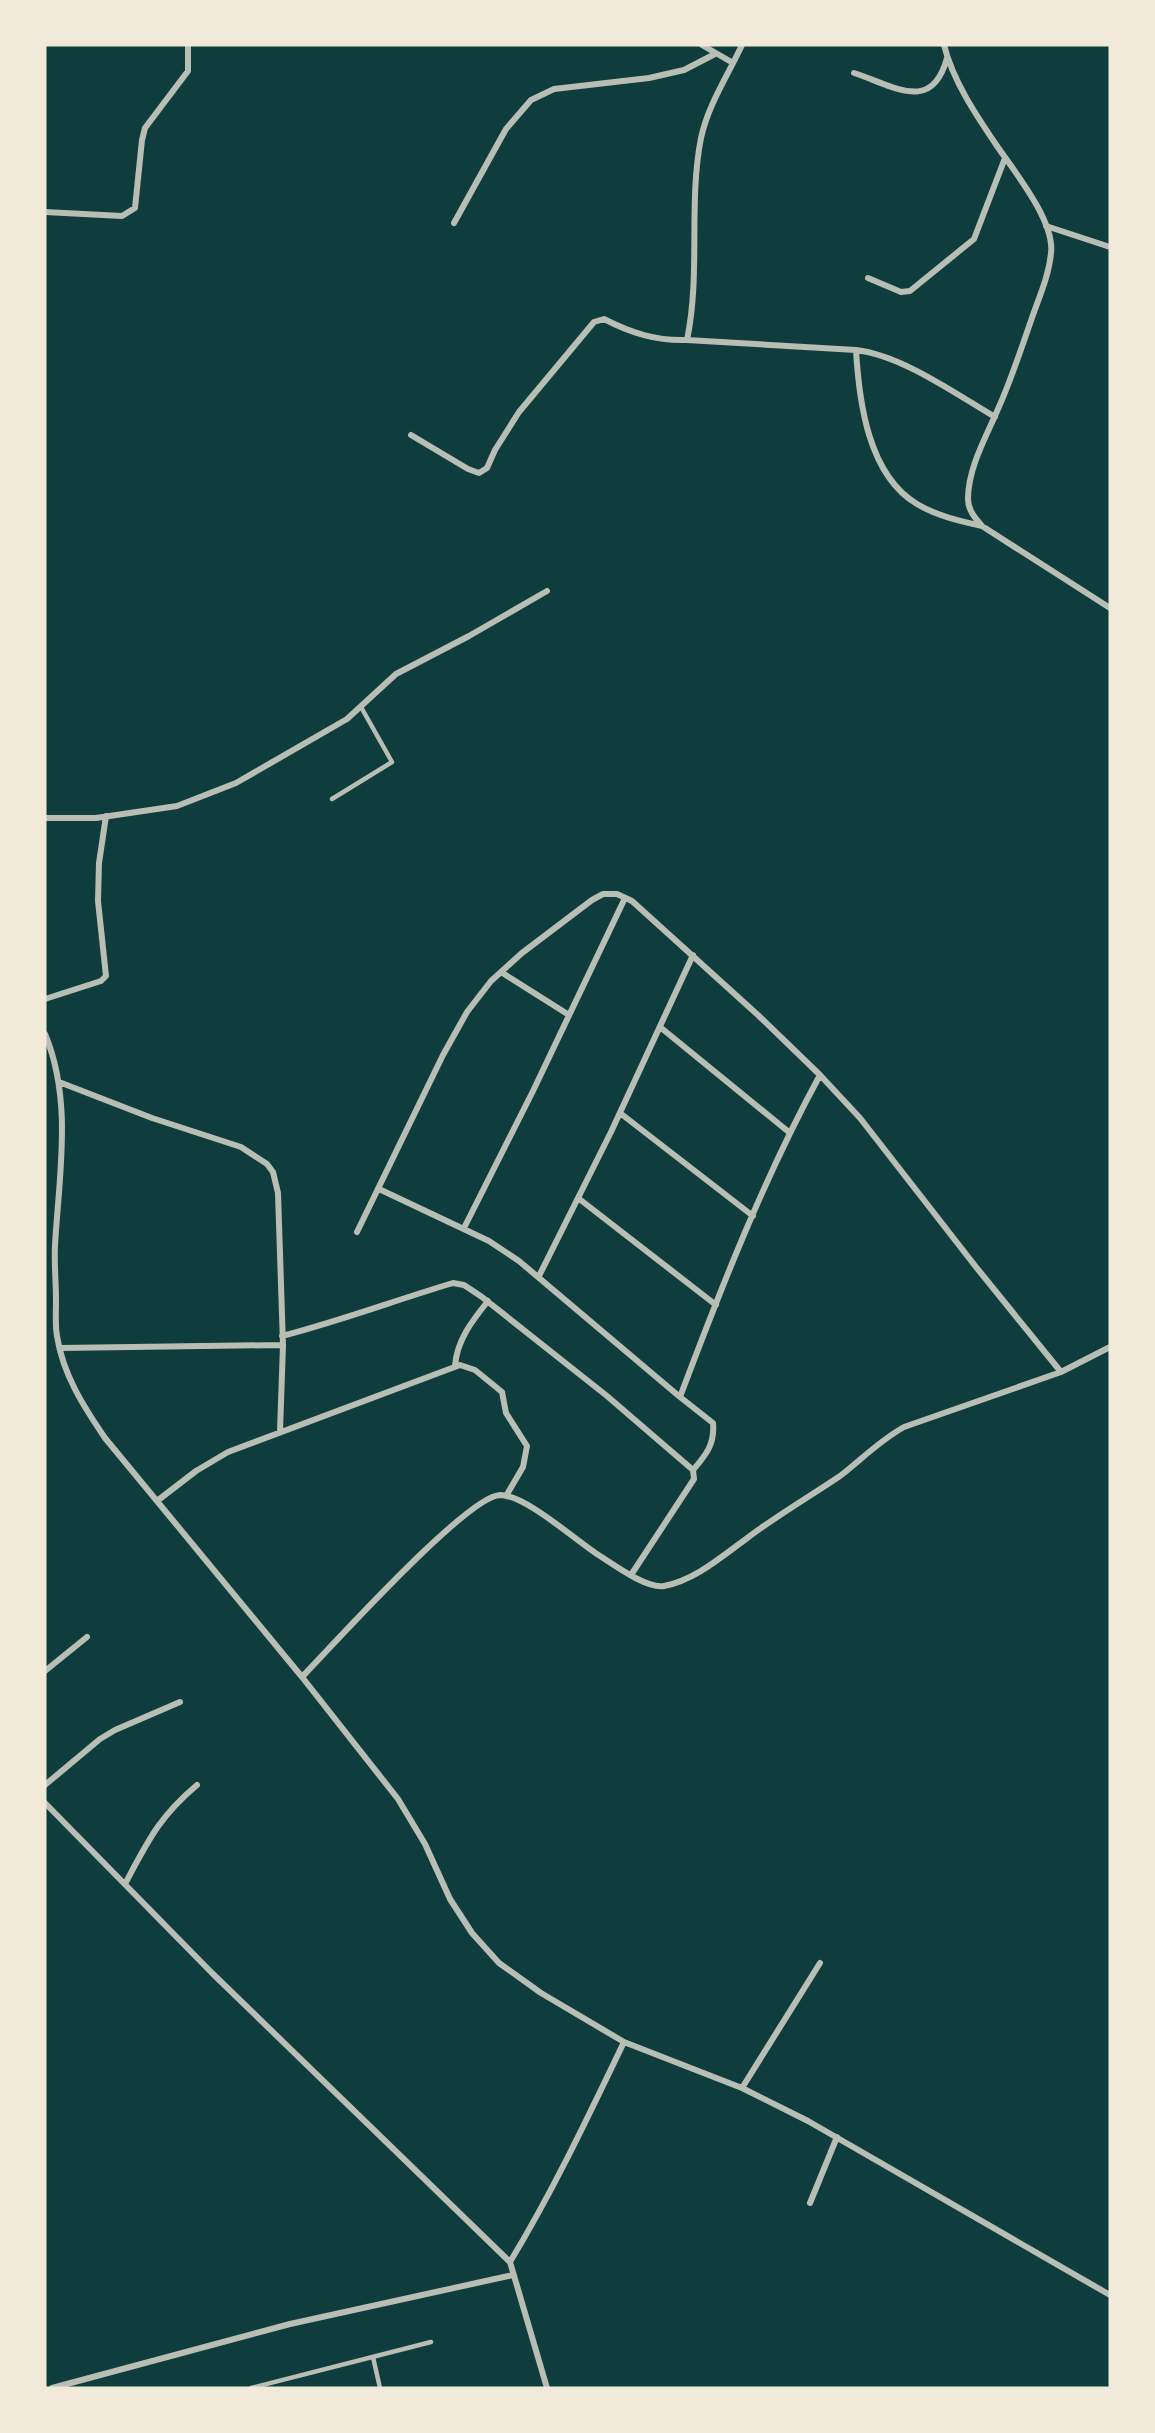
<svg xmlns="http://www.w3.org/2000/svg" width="1155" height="2433" font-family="Barlow,sans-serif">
<rect width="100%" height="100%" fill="#0f3d3e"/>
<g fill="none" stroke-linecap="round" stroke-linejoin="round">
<path stroke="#b8beb3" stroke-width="4.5" d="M332 799 392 762 361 707
M373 2357 380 2388
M251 2388 431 2342"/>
<path stroke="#b8beb3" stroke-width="6" d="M702 45 733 63
M742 45C728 75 708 105 701 138 688 204 701 273 687 340L856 350C859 401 868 475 917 504 937 516 960 521 982 526
M944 45C953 81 976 115 997 146 1014 171 1055 221 1051 253 1049 275 1040 295 1033 315 1022 346 1012 378 998 409 986 437 968 468 968 499 968 510 975 518 982 526L1110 608
M854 73C894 86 932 114 947 58
M45 212 122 216 135 208 142 140 145 128 188 71V45
M454 223 506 129 531 100 554 89 649 78 684 70 715 54
M1046 226 1110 247
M868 278 901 292 910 291 974 239 1005 158
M856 350C901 355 956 394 995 417
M411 435 468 469 479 473 487 468 495 450 519 412 594 322 604 319C631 333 656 341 687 340
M45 818H96L177 806 236 783 347 719 396 674 469 636 547 591
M501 972 569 1015
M45 999 101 981 106 976 98 901 99 863 106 816
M660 1027 790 1133
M45 1034C73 1101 59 1175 55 1245 54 1263 56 1282 56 1300 56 1312 55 1325 57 1336 63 1375 84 1407 105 1438L302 1677 398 1799 425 1844 450 1899 472 1933 499 1963 541 1993 624 2042 742 2088 808 2121 1110 2295
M59 1082 152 1118 241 1147 267 1164 273 1172 278 1193 283 1345 280 1431
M620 1113 753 1216
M379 1189 489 1241 519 1261 680 1397C721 1288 764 1178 820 1075
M578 1198 716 1305
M464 1228 533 1091 625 898
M357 1232 443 1055 467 1012 491 981 522 953 592 900 603 894H617L632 901 759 1016 820 1075 860 1118 976 1267 1061 1372
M539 1276 611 1132 693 955
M282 1336C340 1321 396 1300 453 1283L464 1285 482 1297 607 1396 693 1470 694 1479 631 1575
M60 1348 283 1345
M455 1366C457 1340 472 1321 488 1301
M680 1397 713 1423C715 1444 706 1455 693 1470
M157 1501 196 1471 228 1452 460 1365 475 1370 502 1392 506 1413 527 1446 523 1467 506 1496
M45 1671 87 1637
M302 1677C332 1646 467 1496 500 1495 526 1495 576 1541 600 1556 614 1565 647 1589 664 1586 695 1580 721 1557 746 1539 776 1516 809 1497 840 1476 862 1459 879 1441 904 1427L1061 1372 1110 1347
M45 1785 100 1739 115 1730 180 1702
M45 1803 212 1973 510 2262 547 2388
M125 1884C148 1841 159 1817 197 1785
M742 2088 820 1963
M810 2203 837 2137
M510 2262C553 2191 588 2117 624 2042
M52 2388 290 2324 513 2275"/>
</g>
<rect width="1155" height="2433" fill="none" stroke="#f1e9da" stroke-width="93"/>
</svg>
